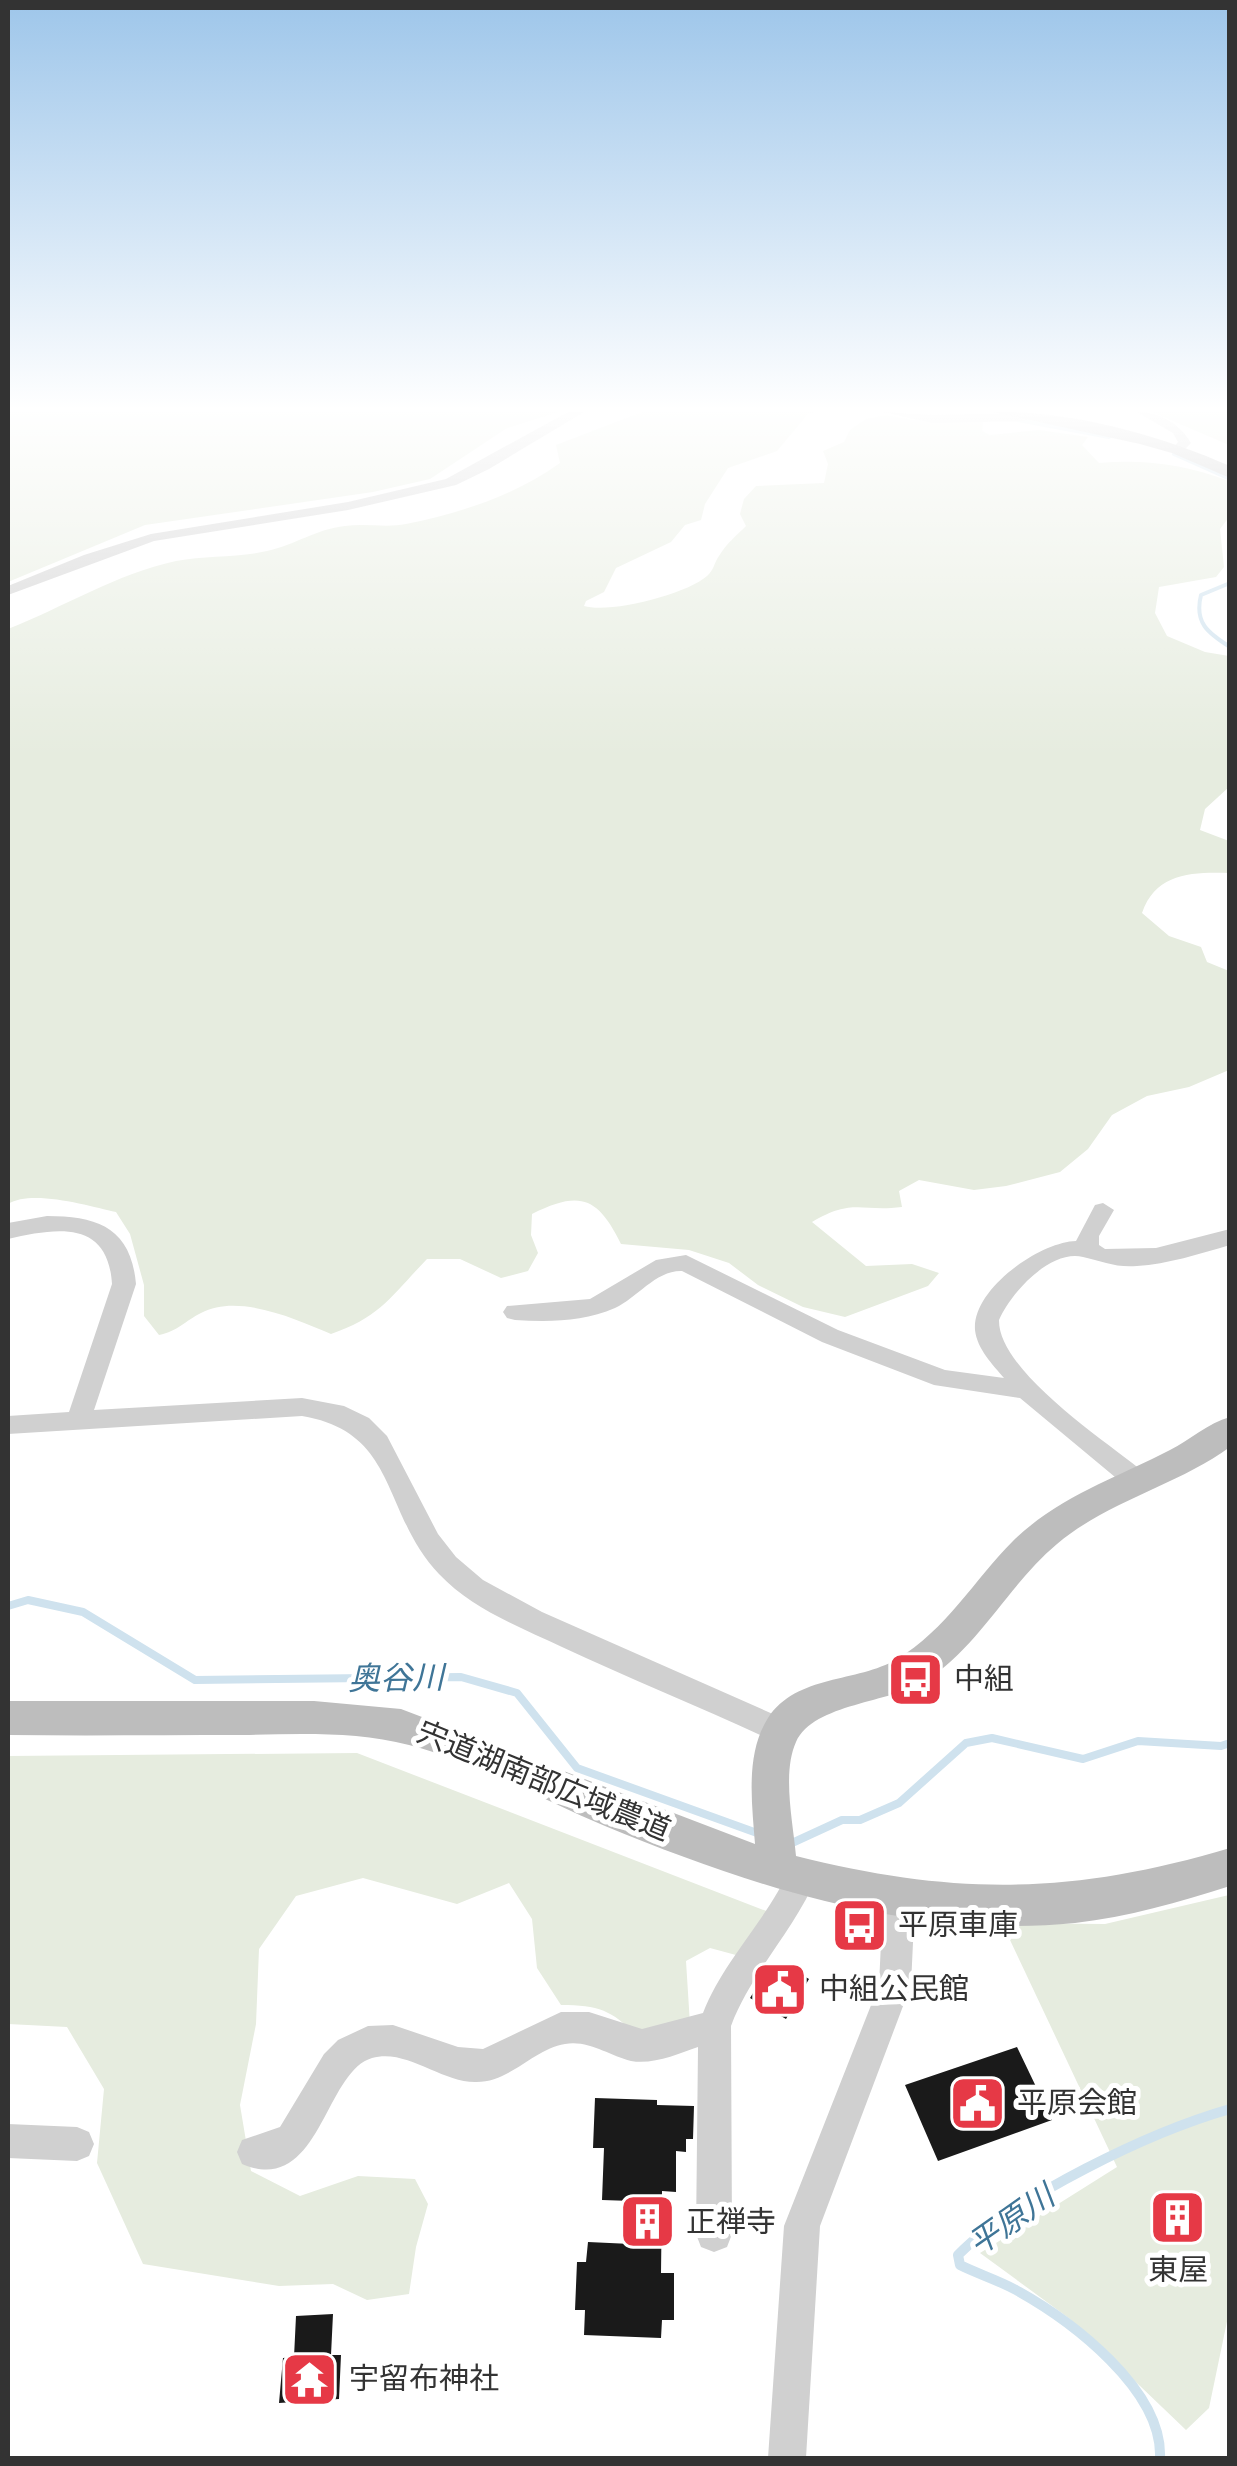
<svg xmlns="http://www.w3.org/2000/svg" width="1237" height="2466" font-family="Inter,'Noto Sans JP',sans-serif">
<rect width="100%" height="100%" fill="#fff"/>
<path fill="#e6ecdf" d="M8 412H559L507 428 430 479 373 492 145 525 8 582Z
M642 412H815L808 414 777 451 728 468 705 504 701 520 685 525 671 542 616 568 604 592 586 601 584 606C610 614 687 594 707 576 714 570 714 563 719 556 726 544 737 535 746 526L740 514 744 499 756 486 824 483 828 464 823 451 844 442 850 430 866 419 886 415 913 420H979L983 423 982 431 990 435 1039 430 1088 437 1082 445 1099 463C1146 459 1186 465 1229 481V517L1220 529 1224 567 1216 577 1159 587 1155 613 1167 636 1205 652 1229 656V787L1205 809 1200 830 1229 841V873C1191 872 1156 873 1142 913L1169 936 1201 947 1207 962 1229 971V1070L1189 1087 1147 1096 1112 1115 1088 1149 1060 1172 1006 1186 974 1190 919 1180 899 1191 902 1207C860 1212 853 1198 812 1222L866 1266 912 1264 939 1273 928 1286 845 1317 803 1307 758 1285 729 1263 689 1250 621 1244C598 1197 580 1190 532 1214L531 1235 538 1253 528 1271 501 1278 460 1259H427C393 1294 381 1317 331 1334 296 1319 238 1293 201 1313 185 1321 178 1331 159 1335L144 1316V1285L130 1234 116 1212C89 1206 32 1189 8 1204V629C64 607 116 574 176 561 206 555 237 558 267 551 295 545 316 529 345 526 365 523 386 528 406 524 460 513 514 496 560 463L556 445Z
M1152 412H1229V445Z
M357 1753 774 1914 747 1958 710 1948 686 1961 691 2040 645 2046C617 2013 604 2005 561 2005L537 1968 532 1919 509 1883 457 1904 363 1878 296 1896 259 1949 256 2024 240 2105 251 2171 300 2196 358 2176 415 2179 428 2204 416 2247 409 2294 367 2300 333 2284 279 2286 143 2264 97 2163 104 2089 67 2027 8 2024V1756Z
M1229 1895 1230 2307 1209 2408 1186 2430 1070 2319 980 2253 1117 2167 1002 1923 1105 1924Z"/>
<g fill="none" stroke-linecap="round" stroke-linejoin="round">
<path stroke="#cfe2ee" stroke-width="4" d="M1018 420 1109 437
M1174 454 1230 479
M1230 583 1201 595C1194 623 1208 633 1230 647"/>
<path stroke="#cfe2ee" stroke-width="8" d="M8 1606 28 1600 83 1612 195 1680 461 1677 517 1693 577 1768 757 1833
M792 1843 842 1820H860L899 1803 966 1743 992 1738 1083 1759 1138 1741 1221 1746 1230 1743"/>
<path stroke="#cfe2ee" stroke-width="10" d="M1160 2458C1163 2390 1072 2321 1016 2290 998 2280 978 2274 960 2265L958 2255C1016 2196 1150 2132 1230 2109"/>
</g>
<path fill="#1a1a1a" d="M782 1963 809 1979 786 2019 750 1998 764 1975 772 1980Z
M1017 2047 1052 2120 938 2161 905 2085Z
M595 2098 657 2100V2105L694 2106 693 2139H686V2152L676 2151V2192L662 2191 661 2273H674V2320H662L661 2338 584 2335 585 2310H575L577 2262H586L588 2242 631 2244 632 2201 602 2200 604 2148H593Z
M1160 2207H1193L1197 2228H1164Z
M333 2314 331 2355H341L339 2399 279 2403 283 2358 294 2357 296 2316Z"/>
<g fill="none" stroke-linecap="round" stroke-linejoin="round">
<path fill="#d0d0d0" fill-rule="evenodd" d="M568 412H584L489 469 456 485 348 510 154 541 8 595V586L84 555 151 534 348 502 446 479Z
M883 412 932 415 1025 413 1031 417 1025 421 932 423Z
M1137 412C1160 412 1180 424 1191 443L1182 452H1174L1172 449 1178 442 1173 433Z
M1103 1203 1114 1210 1099 1236V1245L1105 1249 1156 1248 1230 1229V1245C1199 1254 1168 1264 1137 1266 1116 1268 1102 1261 1083 1257 1050 1249 1010 1294 999 1320 998 1371 1107 1442 1145 1473L1149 1480 1145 1487 1136 1490 1127 1487 1020 1398 934 1385 822 1342 682 1271C656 1270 637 1298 615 1308 583 1322 549 1322 515 1320L507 1318 503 1312 507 1306 590 1299 656 1260 686 1255 838 1330 945 1370 1004 1378C993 1365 977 1349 975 1330 972 1289 1040 1242 1076 1241L1095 1205Z
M47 1216C98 1216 131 1228 136 1284L94 1410 302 1398 344 1406 369 1418 387 1436 438 1534 456 1557 483 1580 542 1612 791 1722 795 1731 791 1740 781 1744 771 1740C702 1708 631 1679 562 1647 520 1627 472 1609 439 1574 381 1513 399 1432 302 1416L8 1434V1416L69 1412 112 1284C108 1219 56 1228 8 1239V1223Z
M802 1862 813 1866 817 1876C795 1930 751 1972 731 2026L732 2234 727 2247 714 2252 701 2247 696 2234 698 2047C678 2054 653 2065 631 2061 609 2056 590 2040 565 2044 533 2049 510 2083 475 2082 441 2082 406 2048 372 2058 324 2072 320 2197 242 2164L237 2152 242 2140 280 2127 324 2054 338 2040 368 2026 393 2025 458 2047 483 2049 561 2012H589L642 2029 703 2013C724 1959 768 1919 791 1866Z
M899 1885 910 1890 915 1900 911 1985 820 2226 806 2458H768L784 2226 879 1985 883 1900 888 1890Z
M8 2124 77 2127 89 2132 94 2144 89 2156 77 2161 8 2158Z"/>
<path fill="#bdbdbd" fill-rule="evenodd" d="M993 412C1069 410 1160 435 1230 466V478L1172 453 1140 444Z
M1230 1417V1447C1176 1486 1108 1501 1057 1544 1008 1585 979 1647 925 1681 891 1703 814 1703 796 1742 782 1773 793 1822 796 1856 956 1896 1072 1895 1230 1848V1886C1179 1902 1128 1917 1075 1923 912 1939 753 1887 605 1826 540 1799 476 1762 409 1745 355 1731 297 1734 243 1735 164 1735 86 1736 8 1735V1701H314L401 1709 755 1844C752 1803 745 1754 768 1718 797 1674 857 1683 897 1659 945 1631 975 1579 1013 1541 1058 1497 1116 1478 1170 1450 1190 1440 1208 1423 1230 1417Z"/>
</g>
<linearGradient id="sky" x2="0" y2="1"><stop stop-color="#9ec6ea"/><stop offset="0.54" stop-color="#fff"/><stop offset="1" stop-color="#fff" stop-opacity="0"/></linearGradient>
<rect width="1237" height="757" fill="url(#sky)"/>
<defs>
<symbol id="bus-square" viewBox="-11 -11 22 22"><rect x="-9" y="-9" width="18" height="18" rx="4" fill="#e63946" stroke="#fff"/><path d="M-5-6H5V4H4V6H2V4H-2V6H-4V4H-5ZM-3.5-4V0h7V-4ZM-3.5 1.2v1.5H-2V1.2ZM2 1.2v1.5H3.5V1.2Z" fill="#fff"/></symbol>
<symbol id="civic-square" viewBox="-11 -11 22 22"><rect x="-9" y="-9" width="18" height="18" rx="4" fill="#e63946" stroke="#fff"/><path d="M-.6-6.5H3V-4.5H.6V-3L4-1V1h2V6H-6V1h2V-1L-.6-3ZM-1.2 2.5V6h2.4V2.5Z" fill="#fff"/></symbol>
<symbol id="building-square" viewBox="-11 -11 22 22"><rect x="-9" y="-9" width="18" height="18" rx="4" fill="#e63946" stroke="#fff"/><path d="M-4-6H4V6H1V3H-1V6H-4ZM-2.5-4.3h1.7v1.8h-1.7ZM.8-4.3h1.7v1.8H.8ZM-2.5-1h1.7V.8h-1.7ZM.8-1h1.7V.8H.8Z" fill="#fff"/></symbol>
<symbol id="temple-square" viewBox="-11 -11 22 22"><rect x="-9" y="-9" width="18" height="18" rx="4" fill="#e63946" stroke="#fff"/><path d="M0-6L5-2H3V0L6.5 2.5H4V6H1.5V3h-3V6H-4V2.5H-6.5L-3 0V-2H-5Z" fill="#fff"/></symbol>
</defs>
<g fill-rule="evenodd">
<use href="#bus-square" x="884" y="1648" width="63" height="63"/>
<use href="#bus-square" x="828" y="1894" width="63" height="63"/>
<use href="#civic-square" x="748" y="1958" width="63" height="63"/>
<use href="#civic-square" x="946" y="2072" width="63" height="63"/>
<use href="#building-square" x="1146" y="2186" width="63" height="63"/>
<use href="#building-square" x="616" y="2190" width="63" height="63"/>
<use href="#temple-square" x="278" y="2348" width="63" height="63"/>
</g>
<g text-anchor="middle" stroke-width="10" stroke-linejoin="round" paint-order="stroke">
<g font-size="30" fill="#333" stroke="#fff" text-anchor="start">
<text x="954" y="1689">中組</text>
<text x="898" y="1935">平原車庫</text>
<text x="819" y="1999">中組公民館</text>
<text x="1017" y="2113">平原会館</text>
<text x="686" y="2232">正禅寺</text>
<text x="1178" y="2280" text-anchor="middle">東屋</text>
<text x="349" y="2389">宇留布神社</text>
</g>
<g font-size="30" fill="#333" stroke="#fff">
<text transform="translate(544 1781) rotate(22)" y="10">宍道湖南部広域農道</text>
</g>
<g font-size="32" font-style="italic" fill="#3f7597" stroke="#fff">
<text transform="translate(396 1678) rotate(-1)" y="11">奥谷川</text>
<text transform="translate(1011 2220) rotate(-35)" y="11">平原川</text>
</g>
</g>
<rect width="1237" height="2466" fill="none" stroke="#333333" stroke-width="20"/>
</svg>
